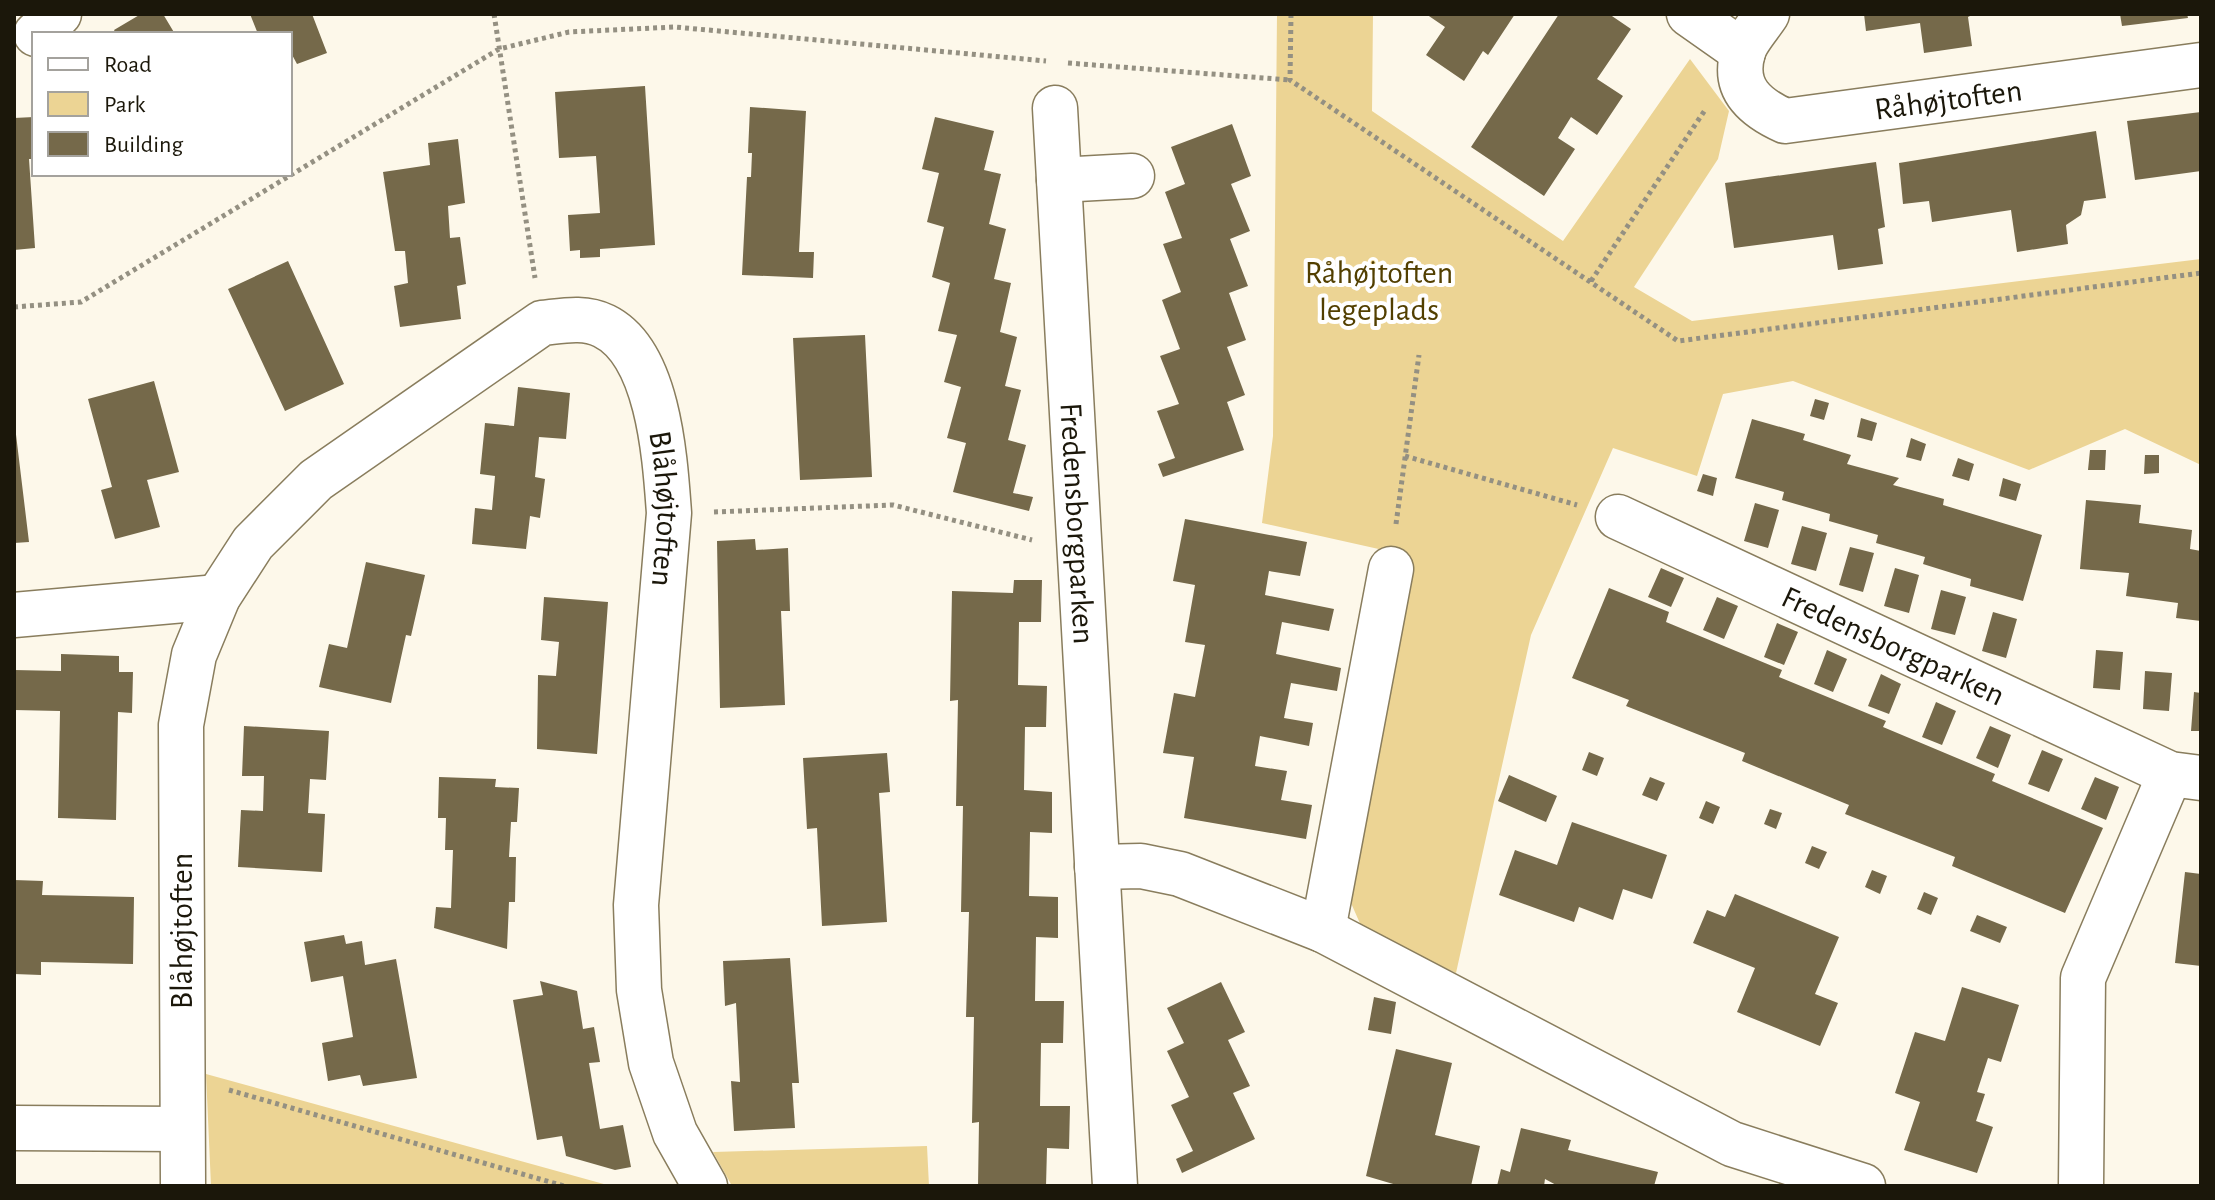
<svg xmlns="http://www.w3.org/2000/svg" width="2215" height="1200" font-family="'Alegreya Sans',sans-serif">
<rect width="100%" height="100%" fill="#fdf8ea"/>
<path fill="#ecd494" d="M1277 14H1373L1372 111 1563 241 1690 59 1729 111 1718 159 1634 287 1692 321 2201 259V465L2125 429 2029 470 1793 381 1723 394 1697 476 1613 448 1531 635 1456 973 1362 928 1351 903 1410 556 1262 523 1273 436Z
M206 1074 611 1186H211Z
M927 1146 929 1186H732L713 1152Z"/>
<path fill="#75694a" d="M141 14H163L175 34H116L114 30Z
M250 14H312L327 53 297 64 290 51V34H258Z
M1426 14H1515L1488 55 1483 51 1464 81 1426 55 1445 27Z
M1559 14H1609L1631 29 1597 79 1623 96 1597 135 1571 117 1558 138 1575 149 1544 196 1471 147Z
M1864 14H1974L1968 17 1972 46 1924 53 1920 23 1866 31Z
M2120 14H2187L2188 18 2122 26Z
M645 86 655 245 600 249V257L580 258V250L570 251 568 215 600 213 596 156 559 158 555 92Z
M750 107 806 111 799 252H814L813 278 742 275 747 177H751L752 153H748Z
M2201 112V171L2135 180 2127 121Z
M34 117V159H29L35 248 14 250V118Z
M935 117 994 131 984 170 1001 174 989 224 1006 229 994 279 1011 283 1000 332 1017 337 1005 386 1021 390 1008 440 1026 445 1013 493 1033 497 1029 511 953 492 966 443 947 438 961 387 944 382 957 335 938 331 950 283 932 277 944 227 927 222 939 173 922 169Z
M1232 124 1251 176 1231 184 1250 231 1230 239 1248 286 1229 293 1246 340 1227 347 1245 395 1227 402 1244 450 1163 477 1158 464 1175 458 1157 411 1179 404 1160 356 1180 349 1162 300 1181 292 1163 244 1182 238 1165 192 1185 184 1171 147Z
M2096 131 2106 198 2084 201 2081 215 2066 225 2068 244 2017 252 2011 210 1932 222 1929 201 1903 204 1899 163Z
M458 139 465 203 448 206 450 238 460 237 466 284 457 286 461 319 400 327 394 286 408 283 405 251H395L383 172 430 165 428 143Z
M1876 162 1885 227 1878 229 1883 264 1838 270 1833 235 1734 248 1725 183Z
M288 261 344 384 285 411 228 289Z
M865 335 872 477 800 480 793 338Z
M154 381 179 472 147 480 160 527 115 539 101 490 112 487 88 399Z
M518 387 570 393 566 439 539 437 535 477 545 479 540 518 530 516 526 549 472 544 475 508 492 510 495 476 480 474 485 423 514 426Z
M1815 399 1829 403 1824 420 1810 416Z
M14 418 29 542 14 543Z
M1861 418 1877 423 1872 441 1857 437Z
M1752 419 1805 434 1803 440 1851 455 1847 464 1899 478 1893 485 1944 499 1943 505 2042 535 2023 601 1970 586 1971 579 1923 564 1925 557 1876 543 1878 535 1829 521 1830 514 1782 500 1784 492 1735 478Z
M1911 438 1926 444 1921 461 1906 457Z
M2090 450H2106L2105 470H2088Z
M2145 455H2159V473L2144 474Z
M1958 458 1974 464 1969 481 1952 476Z
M1703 474 1717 478 1713 496 1697 491Z
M2003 478 2021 484 2016 501 1999 496Z
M2086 500 2141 505 2139 523 2192 530 2190 549 2201 551V621L2176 618 2178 603 2126 596 2129 573 2080 569Z
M1755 503 1779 510 1768 548 1744 541Z
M1185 519 1307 542 1300 576 1269 571 1265 595 1334 609 1329 631 1282 622 1276 654 1341 668 1337 691 1291 683 1284 718 1313 723 1309 746 1260 736 1255 766 1287 771 1281 800 1312 805 1306 839 1184 818 1194 757 1163 753 1174 693 1195 697 1205 645 1185 642 1195 585 1173 581Z
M1802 526 1827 533 1816 571 1791 564Z
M755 539 756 550 788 548 790 611H781L785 705 720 708 717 541Z
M1850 547 1874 553 1863 592 1839 585Z
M366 562 425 575 411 636 406 635 391 703 319 687 329 644 347 648Z
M1661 568 1684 578 1671 607 1648 597Z
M1895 568 1919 575 1909 613 1884 606Z
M1014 580H1042L1041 622H1019L1018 685 1047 686 1046 727H1025L1024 790 1052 792V833L1030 832 1029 896 1058 897V938L1036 937 1035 1001H1064L1063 1043H1041L1040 1106H1070L1069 1149 1047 1148 1046 1186H978L979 1122 972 1123 974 1017H966L969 912H961L963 806H956L958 700 950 701 952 591 1013 593Z
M1609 588 1669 612 1666 622 1782 670 1779 677 1886 721 1883 727 1995 774 1992 781 2103 828 2065 913 1952 866 1955 857 1845 814 1849 805 1742 761 1745 753 1626 706 1629 700 1572 678Z
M1941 590 1966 597 1955 635 1931 629Z
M544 597 608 602 597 754 537 749 538 675 556 676 559 642 541 640Z
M1717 597 1738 606 1724 639 1703 630Z
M1993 612 2017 619 2006 658 1982 651Z
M1777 623 1798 632 1784 665 1764 657Z
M1827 650 1847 659 1833 692 1814 684Z
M2096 650 2123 652 2120 690 2093 688Z
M61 654 119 656V672H133L132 713 118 712 116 820 58 818 60 711 14 710V670L61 671Z
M2145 671 2172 673 2169 711 2143 709Z
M1881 674 1901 684 1889 714 1868 706Z
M2194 692 2201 693V731H2191Z
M1936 702 1956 711 1942 745 1922 737Z
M244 726 329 731 326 780 310 779 308 813 325 814 322 872 238 867 241 810 263 811 264 776H242Z
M1990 726 2011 735 1998 768 1976 758Z
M2042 750 2063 759 2049 792 2028 784Z
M1589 752 1604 758 1597 776 1582 770Z
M887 753 890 792 879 793 887 922 822 926 817 828 807 829 803 758Z
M1509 775 1557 796 1546 822 1498 801Z
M439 777 496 779 495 787 519 788 517 822H511L509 857H516L515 902H509L507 949 434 928 436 907 451 908 453 850H445L446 818H438Z
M1650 777 1665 783 1657 801 1642 795Z
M2095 777 2119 787 2106 820 2081 809Z
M1706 801 1720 807 1713 824 1699 818Z
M1770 809 1782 813 1776 829 1764 824Z
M1572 822 1667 855 1652 899 1623 889 1613 920 1579 907 1574 922 1499 895 1515 850 1557 865Z
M1812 846 1827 852 1819 869 1805 863Z
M1872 870 1887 876 1880 894 1865 887Z
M2185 872 2201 874V966L2175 963Z
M14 880 43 881 42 895 134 897 133 964 41 962V975L14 974Z
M1924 892 1938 898 1931 915 1917 909Z
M1735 894 1839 937 1815 994 1838 1003 1820 1046 1737 1012 1755 968 1693 943 1707 910 1725 917Z
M1977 915 2007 927 2000 943 1970 931Z
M344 935 346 944 362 941 365 965 396 959 417 1078 363 1086 360 1075 328 1081 322 1043 353 1037 343 976 311 982 304 942Z
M790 958 799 1083H792L795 1128 734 1131 731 1081 740 1082 736 1003 725 1006 723 961Z
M540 981 577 991 583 1029 594 1027 600 1062 589 1063 600 1129 623 1125 631 1167 615 1170 566 1156 562 1136 537 1140 513 1000 543 995Z
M1221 982 1245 1032 1228 1040 1250 1086 1233 1093 1255 1139 1182 1173 1176 1159 1193 1151 1171 1105 1189 1097 1167 1051 1184 1043 1167 1008Z
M1962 987 2019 1005 2001 1062 1988 1058 1977 1092 1985 1094 1976 1121 1993 1127 1977 1173 1904 1150 1920 1102 1895 1093 1915 1032 1945 1041Z
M1374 997 1396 1002 1391 1034 1368 1030Z
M1396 1049 1452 1063 1435 1135 1480 1146 1471 1186H1400L1366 1176Z
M1521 1128 1571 1140 1568 1150 1658 1172 1654 1186H1558L1545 1179 1544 1186H1497L1501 1169 1510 1172Z"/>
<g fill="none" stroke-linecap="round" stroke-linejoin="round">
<defs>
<g id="minor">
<path d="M1689 14 1743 52"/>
<path id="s1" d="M1767 14C1760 25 1746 40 1743 52 1732 89 1756 108 1785 121L2201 65"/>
<path d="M36 34 59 14"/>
<path id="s2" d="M1055 108 1115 1186"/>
<path d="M1059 180 1132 176"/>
<path id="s3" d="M1618 517 2170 774 2201 778"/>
<path d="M14 615 218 597"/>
<path d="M1097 867 1141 866 1180 874 1323 930 1732 1144 1863 1186"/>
<path d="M1323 930 1391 569"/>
<path d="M14 1128 182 1129"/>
<path id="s4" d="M183 1186 181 725 194 655 218 597 253 543 316 480 542 323C562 321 584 316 604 326 659 353 665 459 669 513L636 905 639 990 651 1063 675 1133 705 1186"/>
<path d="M2081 1186 2083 978 2170 774"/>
</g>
</defs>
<use href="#minor" stroke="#897d5d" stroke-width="47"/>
<path stroke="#949082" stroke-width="5" stroke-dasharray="4 4" stroke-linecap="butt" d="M494 14 535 278
M1291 14 1290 80 1678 341 2201 273
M1068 63 1290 80
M1591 281 1705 110
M14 307 81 302 499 49 569 32 675 27 1046 61
M1405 456 1577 505
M714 512 893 505 1032 540
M1396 524 1419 355
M229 1090 564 1186"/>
<use href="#minor" stroke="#fff" stroke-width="44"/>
</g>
<g text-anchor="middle" stroke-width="8" stroke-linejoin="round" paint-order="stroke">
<g font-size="32" fill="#1b170a" stroke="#fff">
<text dy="11" stroke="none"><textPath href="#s1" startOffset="300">Råhøjtoften</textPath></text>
<text dy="11" stroke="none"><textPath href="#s4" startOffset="1288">Blåhøjtoften</textPath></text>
<text dy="11" stroke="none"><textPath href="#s2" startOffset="416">Fredensborgparken</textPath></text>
<text dy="11" stroke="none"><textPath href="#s3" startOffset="304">Fredensborgparken</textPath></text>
<text transform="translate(181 931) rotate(-90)" y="11">Blåhøjtoften</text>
</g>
<g font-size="32" fill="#523f00" stroke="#fff">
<text x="1379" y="283">Råhøjtoften<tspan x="1379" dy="37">legeplads</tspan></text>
</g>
</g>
<rect width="2215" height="1200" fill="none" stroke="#1b170a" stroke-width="32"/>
<rect x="32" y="32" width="260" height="144" fill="#ffffff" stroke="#a4a29d" stroke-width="2"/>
<rect x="48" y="58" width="40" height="12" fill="#ffffff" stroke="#a4a29d" stroke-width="2"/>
<text x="104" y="72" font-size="24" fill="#1b170a">Road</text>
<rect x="48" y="92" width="40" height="24" fill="#ecd494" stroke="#a4a29d" stroke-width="2"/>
<text x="104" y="112" font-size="24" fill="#1b170a">Park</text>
<rect x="48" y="132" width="40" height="24" fill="#75694a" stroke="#a4a29d" stroke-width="2"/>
<text x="104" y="152" font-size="24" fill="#1b170a">Building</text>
</svg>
